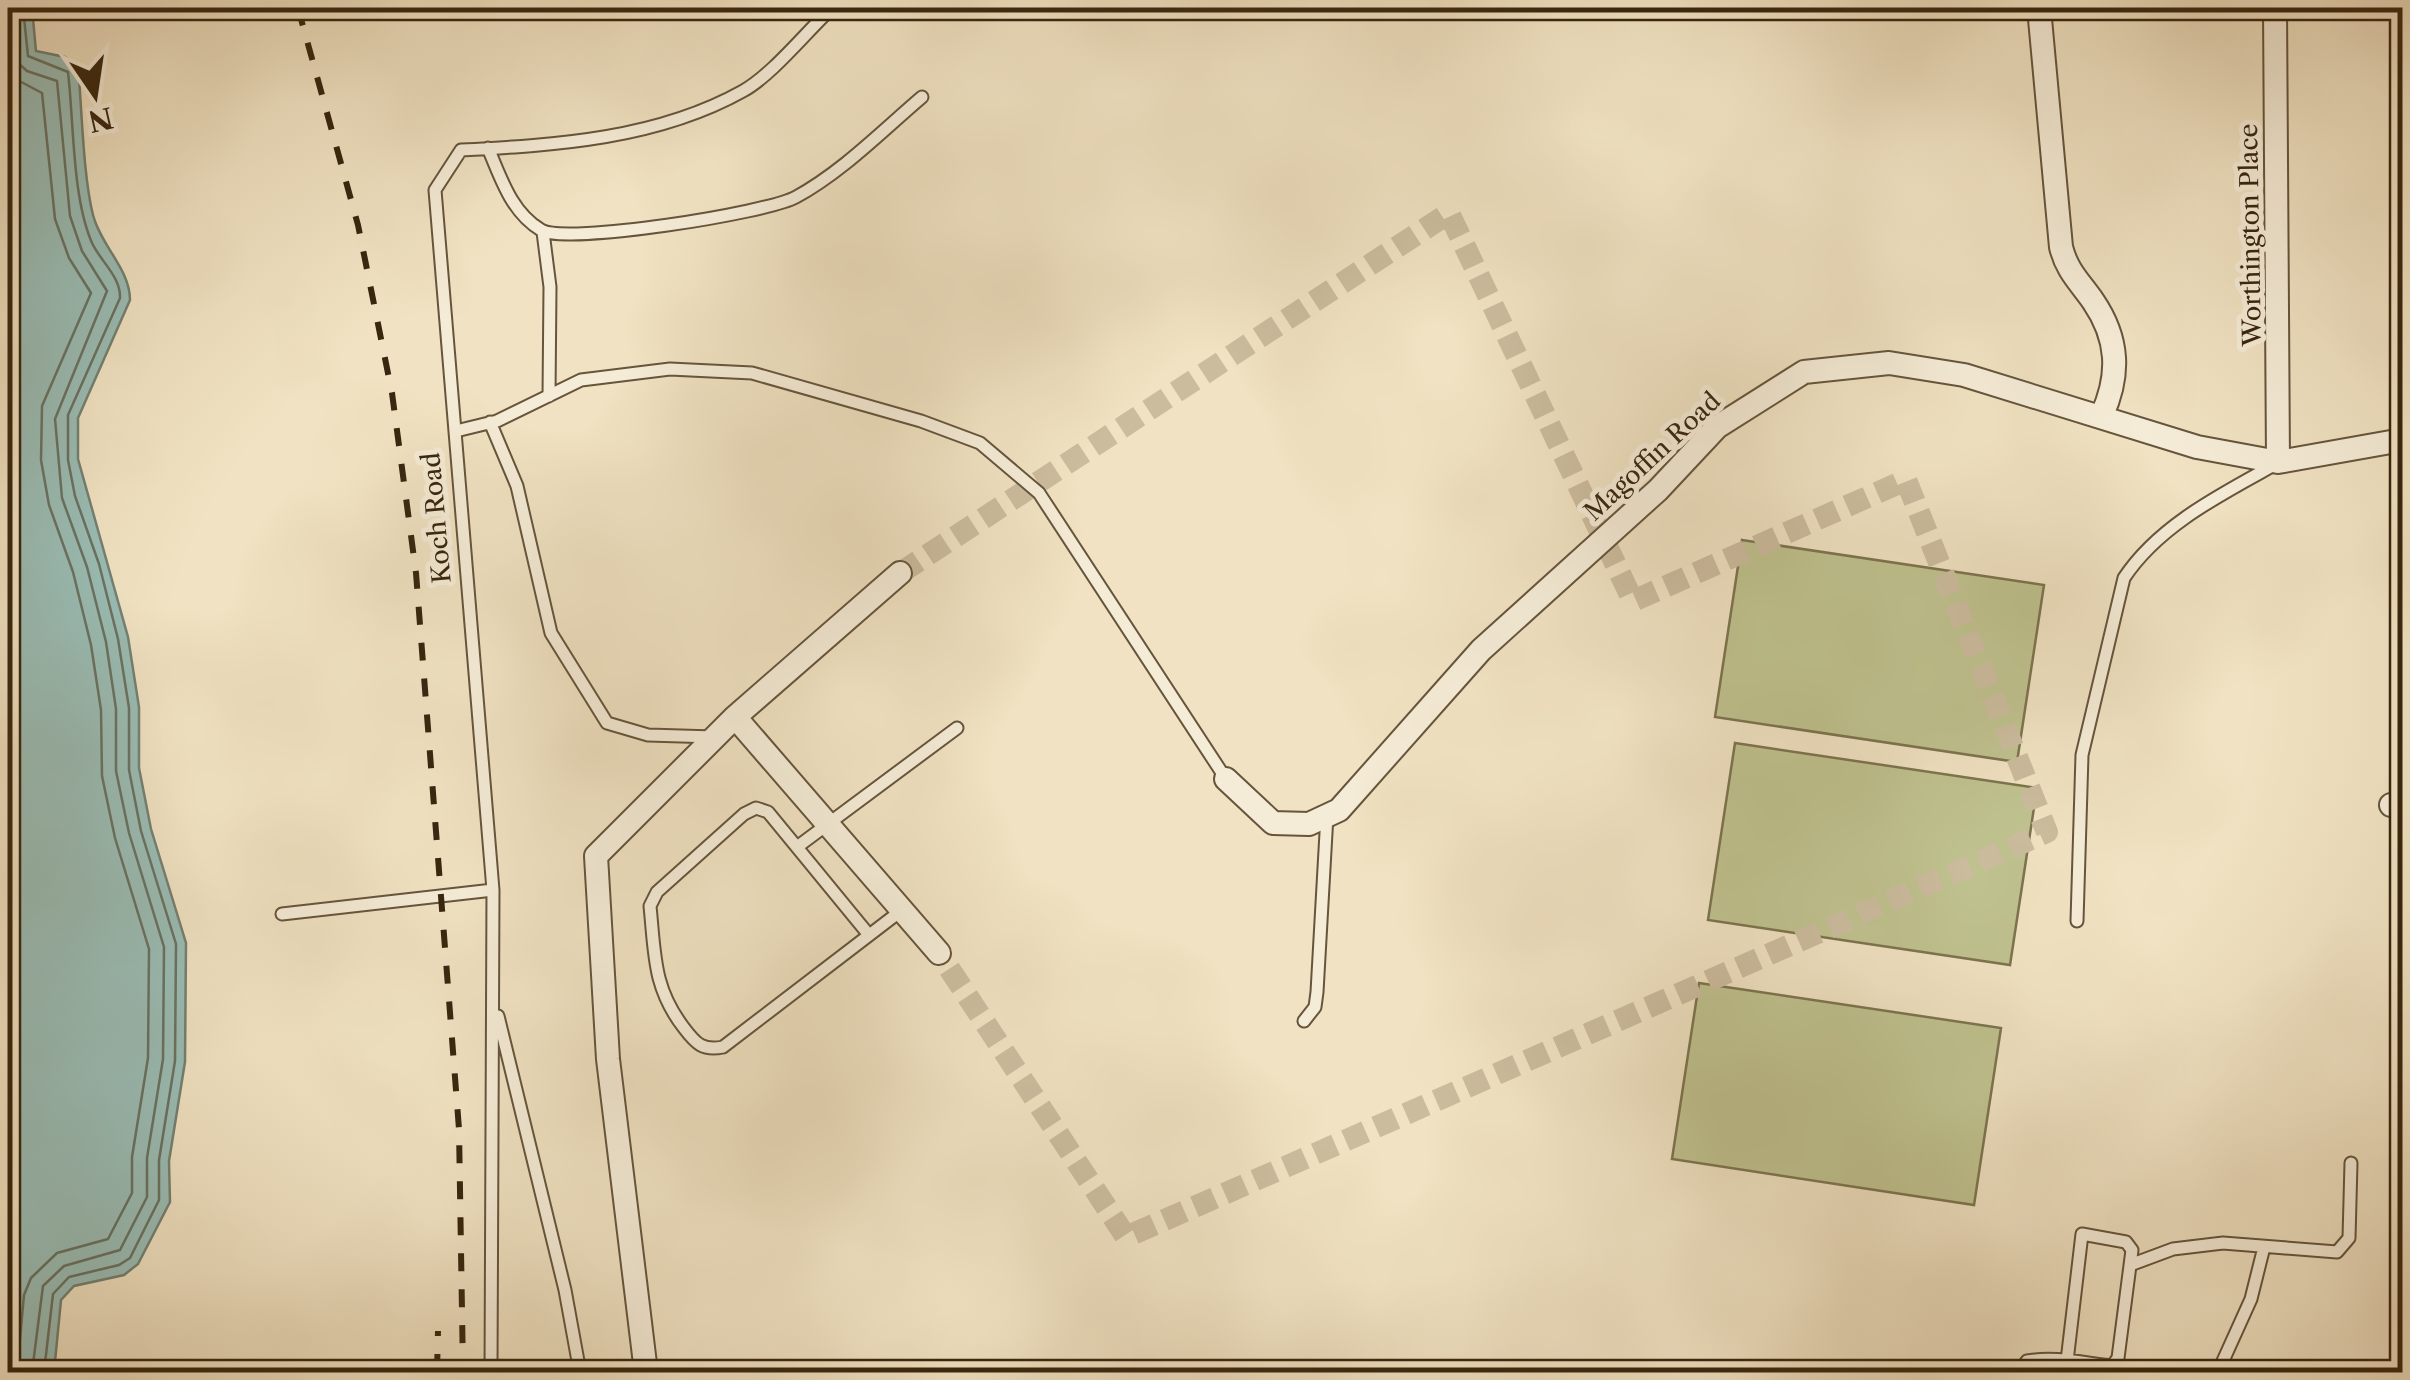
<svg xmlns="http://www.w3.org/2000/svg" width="2410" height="1380" font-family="'Libre Caslon Text',serif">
<rect width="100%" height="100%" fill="#f0e2c2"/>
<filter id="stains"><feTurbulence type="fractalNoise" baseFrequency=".002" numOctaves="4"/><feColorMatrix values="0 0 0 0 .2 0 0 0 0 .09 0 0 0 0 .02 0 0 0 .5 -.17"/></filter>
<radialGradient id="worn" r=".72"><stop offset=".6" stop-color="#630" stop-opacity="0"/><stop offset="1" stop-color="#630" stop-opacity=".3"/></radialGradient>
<path fill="#bfc28f" stroke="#7c744f" stroke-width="2.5" d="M1742 540 2044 585 2017 762 1715 717Z
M1735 743 2037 788 2010 965 1708 920Z
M1699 983 2001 1028 1974 1205 1672 1159Z"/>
<path fill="#9abdb5" stroke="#738173" stroke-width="2.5" d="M8 8H32L36 51 65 57 78 66C82 109 83 175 93 215 101 246 130 269 130 300L78 418V459L128 637 139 707V768L151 829 186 943 185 1062 169 1161 170 1202 138 1264 124 1275 74 1286 61 1300 54 1372H8Z"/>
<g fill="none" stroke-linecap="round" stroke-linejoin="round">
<path stroke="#697262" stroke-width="2.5" d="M10 8 16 61 27 71 57 81 70 216 82 251 107 291 55 419 62 498 87 567 106 642 116 709V771L129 833 164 947 163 1059 147 1158V1197L120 1250 64 1266 43 1286 32 1372
M23 8 28 56 68 72C74 123 72 197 92 243 101 262 121 277 120 298L68 415V460L75 496 99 564 118 639 129 708V770L141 831 176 944 175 1061 159 1160V1200L130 1258 119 1265 69 1277 53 1294 44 1372
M8 75 42 93 55 219 69 258 91 293 42 406 41 460 49 505 73 572 91 645 101 710 102 776 115 838 149 949 148 1058 132 1157V1193L108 1239 57 1253 31 1278 24 1295 17 1372"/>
<path stroke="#cbbc9e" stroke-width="22" stroke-dasharray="22 11" stroke-linecap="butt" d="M900 573 1449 213 1633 601 1906 480 2047 832 1126 1237 939 953"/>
<defs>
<path id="lane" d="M488 148C501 178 511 212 541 230 566 245 767 213 796 197 842 172 882 131 922 97
M543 232 550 287 549 396
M490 422 517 486 551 633 607 723 648 735 714 737
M456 431 497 421 581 380 670 369 752 373 921 421 980 443 1039 493 1226 779
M797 847 957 728
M493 890 435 190 461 150C557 145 657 139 743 91 772 75 807 31 832 8
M282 914 493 890 491 1372
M2077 921 2082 755 2124 578C2159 525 2222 494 2276 464
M869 935 768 812 756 808 744 814 657 892 650 906C655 955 653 988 684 1028 696 1044 703 1051 723 1047L902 910
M498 1016 565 1290 580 1372
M1304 1021 1315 1007 1317 992 1327 815
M2130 1265 2173 1249 2223 1243 2337 1252 2349 1238 2351 1163
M2019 1372 2027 1361C2055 1356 2083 1363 2112 1366L2118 1358 2132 1250 2126 1242 2082 1234 2067 1361
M2218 1372 2251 1299 2264 1247"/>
<path id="street" d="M2039 8 2061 247C2067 271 2079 281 2093 301 2119 339 2120 375 2102 415
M2275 8 2278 462
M735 717 939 953
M1226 779 1273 823 1309 824 1339 810 1481 650 1658 490 1717 427 1804 372 1889 363 1964 375 2197 447 2278 462 2402 440
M2391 805H2402
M646 1372 608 1059 596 856 735 717 900 573"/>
</defs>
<use href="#lane" stroke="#66553c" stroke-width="15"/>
<use href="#street" stroke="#66553c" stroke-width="26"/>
<use href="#lane" stroke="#f5ecd7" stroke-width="11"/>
<use href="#street" stroke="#f5ecd7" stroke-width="22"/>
<path stroke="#38260f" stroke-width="6" stroke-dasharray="18 18" stroke-linecap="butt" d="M298 8 358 225 392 393 416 573 459 1129 463 1372
M437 1372 438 1331"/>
</g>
<g text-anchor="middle" stroke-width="10" stroke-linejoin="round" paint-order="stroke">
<g font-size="25" fill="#38260f" stroke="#f5ecd7">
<text transform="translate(2250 235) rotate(-91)" y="9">Worthington Place</text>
<text transform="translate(1652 456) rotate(-43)" y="9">Magoffin Road</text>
<text transform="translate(436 518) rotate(-95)" y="9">Koch Road</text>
</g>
</g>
<rect width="2410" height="1380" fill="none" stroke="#f0e2c2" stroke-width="40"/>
<rect x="10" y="10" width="2390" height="1360" fill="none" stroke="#38260f" stroke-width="5"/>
<rect x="20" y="20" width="2370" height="1340" fill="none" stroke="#38260f" stroke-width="2.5"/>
<g transform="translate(95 95) rotate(167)" stroke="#f5ecd7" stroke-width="8" paint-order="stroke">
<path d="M0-8L18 38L0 25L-18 38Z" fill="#38260f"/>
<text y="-15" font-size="28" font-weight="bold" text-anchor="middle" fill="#38260f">N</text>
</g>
<rect width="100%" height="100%" filter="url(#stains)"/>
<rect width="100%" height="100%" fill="url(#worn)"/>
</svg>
